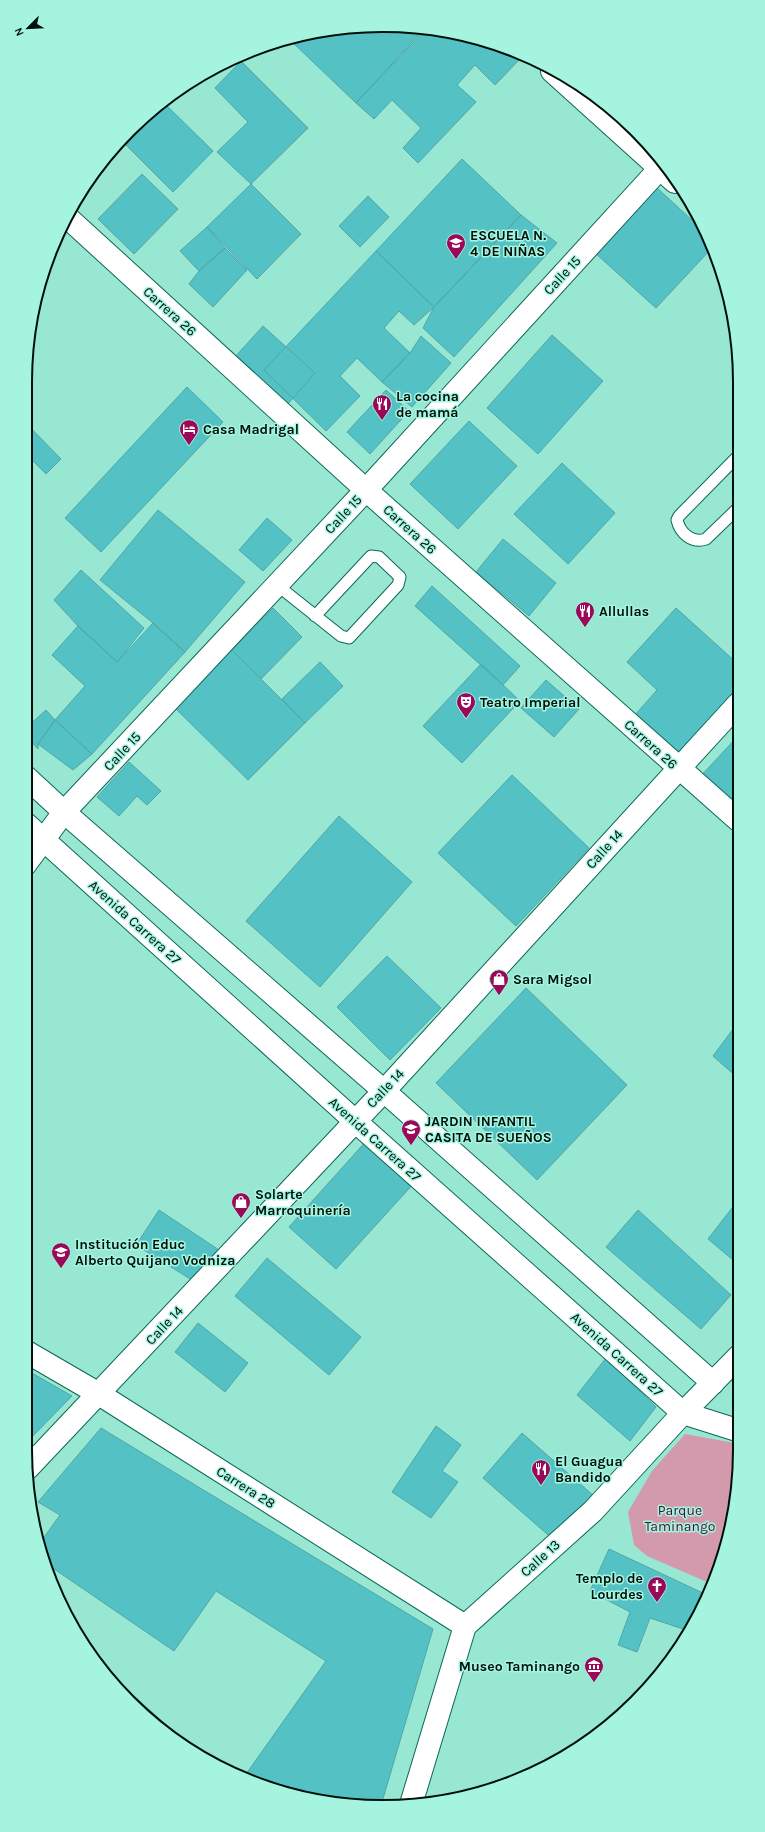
<svg xmlns="http://www.w3.org/2000/svg" width="765" height="1832" font-family="Karla,sans-serif">
<rect width="100%" height="100%" fill="#98e7d3"/>
<path fill="#d39aae" d="M685 1434 740 1444 721 1564 709 1583 647 1556 634 1545 628 1512 652 1471Z"/>
<path fill="#54c2c4" stroke="#50a6a7" d="M359 26 425 28 356 103 288 38Z
M427 28 497 44 511 50 520 59 495 85 475 65 457 85 476 102 418 163 403 148 421 128 392 100 374 119 356 103Z
M241 61 308 128 251 184 217 152 248 122 215 88Z
M162 101 213 151 173 192 121 140Z
M462 159 521 215 434 307 376 251Z
M142 174 178 209 134 254 98 219Z
M251 184 301 234 257 279 207 227Z
M655 186 706 233 711 249 656 308 594 252Z
M368 196 389 217 360 247 339 226Z
M521 215 557 243 454 357 423 328 434 307Z
M207 227 225 248 199 271 180 251Z
M225 248 247 270 213 307 189 284 199 271Z
M376 251 434 307 414 325 399 311 384 328 410 353 382 382 357 358 340 376 360 396 326 431 264 370Z
M263 326 315 373 286 406 234 358Z
M552 335 603 381 538 454 487 408Z
M421 336 451 363 412 407 382 382 410 353Z
M187 387 223 422 101 552 65 518Z
M386 390 409 411 370 454 347 432Z
M469 421 517 466 458 529 410 484Z
M25 422 61 459 46 474 25 453Z
M562 463 615 513 568 564 514 514Z
M158 510 245 582 185 652 153 623 100 580Z
M267 518 292 540 263 571 239 550Z
M503 539 556 583 529 616 476 572Z
M81 570 144 628 117 662 78 626 54 600Z
M432 586 520 666 503 685 415 606Z
M273 608 302 637 261 679 232 650Z
M676 608 738 664V689L679 755 635 715 657 690 627 662Z
M153 623 185 652 92 754 55 720 85 686 52 655 78 626 117 662Z
M232 650 305 723 248 780 173 706Z
M320 662 343 686 305 723 282 699Z
M481 664 520 701 462 763 423 726Z
M546 680 579 709 554 737 521 708Z
M46 710 55 720 38 744V749L25 735V729Z
M55 720 92 754 73 770 38 744Z
M738 736V815L699 778Z
M129 762 161 791 147 805 137 796 119 816 97 797Z
M512 775 589 848 516 926 438 853Z
M339 816 412 882 320 987 246 921Z
M387 956 441 1008 390 1060 337 1007Z
M526 988 627 1085 537 1180 436 1083Z
M739 1021V1079L713 1056Z
M368 1139 415 1182 336 1269 289 1227Z
M739 1199V1265L708 1239Z
M159 1210 222 1252 195 1282 136 1245Z
M638 1210 731 1295 701 1329 606 1247Z
M267 1258 361 1337 329 1375 235 1296Z
M198 1323 248 1363 225 1392 175 1352Z
M606 1358 656 1407 630 1441 577 1395Z
M25 1369 72 1396 25 1444Z
M436 1426 461 1445 442 1471 458 1482 431 1518 392 1492Z
M101 1428 433 1629 382 1802 336 1804 268 1788 244 1777 326 1661 216 1591 174 1651 44 1562 40 1543 60 1515 38 1502Z
M522 1433 594 1496 555 1541 483 1478Z
M609 1549 705 1594 686 1630 650 1618 637 1652 618 1645 630 1612 590 1591Z
M99 1665 207 1761 114 1685Z"/>
<g fill="none" stroke-linecap="round" stroke-linejoin="round">
<defs>
<path id="service" d="M737 457 679 516 677 520C680 533 692 544 706 539L737 509
M277 585 341 636 349 638 398 585 400 577 379 557 371 556 315 616"/>
<path id="minor" d="M552 71 675 182
M67 217 366 490 738 820
M25 1351 99 1394 465 1626
M28 1468 384 1091 738 704
M412 1801 465 1626 593 1511 683 1413 740 1355"/>
<path id="tertiary" d="M25 865 64 812 366 490 663 165
M683 1413 740 1431"/>
<path id="secondary" d="M25 776 64 812 384 1091 713 1383
M25 823 355 1121 683 1413"/>
</defs>
<use href="#service" stroke="#0b6858" stroke-width="13"/>
<use href="#minor" stroke="#0b6858" stroke-width="24"/>
<use href="#tertiary" stroke="#0b6858" stroke-width="24"/>
<use href="#secondary" stroke="#0b6858" stroke-width="24"/>
<use href="#service" stroke="#fff" stroke-width="11"/>
<use href="#minor" stroke="#fff" stroke-width="22"/>
<use href="#tertiary" stroke="#fff" stroke-width="22"/>
<use href="#secondary" stroke="#fff" stroke-width="22"/>
</g>
<defs>
<symbol id="school-pin" viewBox="-11 -11 22 30"><path d="M0 17L-7.5 6A9.5 9.5 0 1 1 7.5 6Z" fill="#9b0857" stroke="#a5f4e0"/><path d="M0-5L7-2L0 1L-7-2ZM-4 1L0 2.5L4 1V4Q0 6-4 4Z" fill="#fff"/></symbol>
<symbol id="restaurant-pin" viewBox="-11 -11 22 30"><path d="M0 17L-7.5 6A9.5 9.5 0 1 1 7.5 6Z" fill="#9b0857" stroke="#a5f4e0"/><path d="M-5-6h1v4h1v-4h1v4h1v-4h1v5L-1.5 .5V6h-2V.5L-5-1ZM5-6V6H3V1.5H1.5Q1.5-4 5-6Z" fill="#fff"/></symbol>
<symbol id="hotel-pin" viewBox="-11 -11 22 30"><path d="M0 17L-7.5 6A9.5 9.5 0 1 1 7.5 6Z" fill="#9b0857" stroke="#a5f4e0"/><path d="M-6-4.5h1.5V1H6V5H4.5V3h-9V5H-6ZM-4 0a1.8 1.8 0 1 1 3.6 0ZM.5 0V-2.5h3Q6-2.5 6 0Z" fill="#fff"/></symbol>
<symbol id="theatre-pin" viewBox="-11 -11 22 30"><path d="M0 17L-7.5 6A9.5 9.5 0 1 1 7.5 6Z" fill="#9b0857" stroke="#a5f4e0"/><path d="M-5-5.5Q0-4 5-5.5V0Q5 5 0 6Q-5 5-5 0ZM-3.3-2.5H-1v1.5H-3.3ZM1-2.5H3.3v1.5H1ZM-2.8 1Q0 5.5 2.8 1Z" fill="#fff"/></symbol>
<symbol id="shop-pin" viewBox="-11 -11 22 30"><path d="M0 17L-7.5 6A9.5 9.5 0 1 1 7.5 6Z" fill="#9b0857" stroke="#a5f4e0"/><path d="M-5-2.5h2.3a2.7 3.5 0 0 1 5.4 0H5L5.5 6h-11ZM-1.5-2.5h3a1.5 2.3 0 0 0-3 0Z" fill="#fff"/></symbol>
<symbol id="church-pin" viewBox="-11 -11 22 30"><path d="M0 17L-7.5 6A9.5 9.5 0 1 1 7.5 6Z" fill="#9b0857" stroke="#a5f4e0"/><path d="M-1.2-6h2.4v3.5h3.3v2.4h-3.3V6h-2.4V-.1h-3.3v-2.4h3.3Z" fill="#fff"/></symbol>
<symbol id="museum-pin" viewBox="-11 -11 22 30"><path d="M0 17L-7.5 6A9.5 9.5 0 1 1 7.5 6Z" fill="#9b0857" stroke="#a5f4e0"/><path d="M0-6L6-3V-2H-6V-3ZM-5-1h2V3h-2ZM-1-1h2V3h-2ZM3-1h2V3H3ZM-6 4H6V6H-6Z" fill="#fff"/></symbol>
</defs>
<g fill-rule="evenodd">
<use href="#school-pin" x="445" y="232" width="22" height="30"/>
<use href="#restaurant-pin" x="371" y="393" width="22" height="30"/>
<use href="#hotel-pin" x="178" y="418" width="22" height="30"/>
<use href="#restaurant-pin" x="574" y="600" width="22" height="30"/>
<use href="#theatre-pin" x="455" y="691" width="22" height="30"/>
<use href="#shop-pin" x="488" y="968" width="22" height="30"/>
<use href="#school-pin" x="400" y="1118" width="22" height="30"/>
<use href="#shop-pin" x="230" y="1191" width="22" height="30"/>
<use href="#school-pin" x="50" y="1241" width="22" height="30"/>
<use href="#restaurant-pin" x="530" y="1458" width="22" height="30"/>
<use href="#church-pin" x="646" y="1575" width="22" height="30"/>
<use href="#museum-pin" x="583" y="1655" width="22" height="30"/>
</g>
<g text-anchor="middle" stroke-width="3" stroke-linejoin="round" paint-order="stroke">
<g font-size="14" font-weight="bold" fill="#00100b" stroke="#a5f4e0" text-anchor="start">
<text x="470" y="240">ESCUELA N.<tspan x="470" dy="16">4 DE NIÑAS</tspan></text>
<text x="396" y="401">La cocina<tspan x="396" dy="16">de mamá</tspan></text>
<text x="203" y="434">Casa Madrigal</text>
<text x="599" y="616">Allullas</text>
<text x="480" y="707">Teatro Imperial</text>
<text x="513" y="984">Sara Migsol</text>
<text x="425" y="1126">JARDIN INFANTIL<tspan x="425" dy="16">CASITA DE SUEÑOS</tspan></text>
<text x="255" y="1199">Solarte<tspan x="255" dy="16">Marroquinería</tspan></text>
<text x="75" y="1249">Institución Educ<tspan x="75" dy="16">Alberto Quijano Vodniza</tspan></text>
<text x="555" y="1466">El Guagua<tspan x="555" dy="16">Bandido</tspan></text>
<text x="643" y="1583" text-anchor="end">Templo de<tspan x="643" dy="16">Lourdes</tspan></text>
<text x="580" y="1671" text-anchor="end">Museo Taminango</text>
</g>
<g font-size="14" fill="#00100b" stroke="#a5f4e0">
<text transform="translate(562 275) rotate(-47)" y="5">Calle 15</text>
<text transform="translate(170 311) rotate(42)" y="5">Carrera 26</text>
<text transform="translate(343 514) rotate(-47)" y="5">Calle 15</text>
<text transform="translate(410 529) rotate(42)" y="5">Carrera 26</text>
<text transform="translate(651 744) rotate(42)" y="5">Carrera 26</text>
<text transform="translate(122 751) rotate(-47)" y="5">Calle 15</text>
<text transform="translate(604 849) rotate(-48)" y="5">Calle 14</text>
<text transform="translate(135 922) rotate(42)" y="5">Avenida Carrera 27</text>
<text transform="translate(385 1088) rotate(-47)" y="5">Calle 14</text>
<text transform="translate(375 1139) rotate(42)" y="5">Avenida Carrera 27</text>
<text transform="translate(164 1325) rotate(-47)" y="5">Calle 14</text>
<text transform="translate(617 1354) rotate(42)" y="5">Avenida Carrera 27</text>
<text transform="translate(246 1487) rotate(32)" y="5">Carrera 28</text>
<text transform="translate(540 1558) rotate(-42)" y="5">Calle 13</text>
</g>
<g font-size="14" fill="#500b2c" stroke="#a5f4e0">
<text x="680" y="1515">Parque<tspan x="680" dy="16">Taminango</tspan></text>
</g>
</g>
<path d="M0 0H765V1832H0ZM382 32H383A350 350 0 0 1 733 382V1450A350 350 0 0 1 383 1800H382A350 350 0 0 1 32 1450V382A350 350 0 0 1 382 32Z" fill="#a5f4e0" fill-rule="evenodd"/>
<path fill="none" stroke="#00100b" stroke-width="2" d="M382 32H383A350 350 0 0 1 733 382V1450A350 350 0 0 1 383 1800H382A350 350 0 0 1 32 1450V382A350 350 0 0 1 382 32Z"/>
<g transform="translate(28 28) rotate(246)" stroke="#a5f4e0" stroke-width="3" paint-order="stroke">
<path d="M0-3L7 15L0 10L-7 15Z" fill="#00100b"/>
<text y="-6" font-size="11" font-weight="bold" text-anchor="middle" fill="#00100b">N</text>
</g>
</svg>
